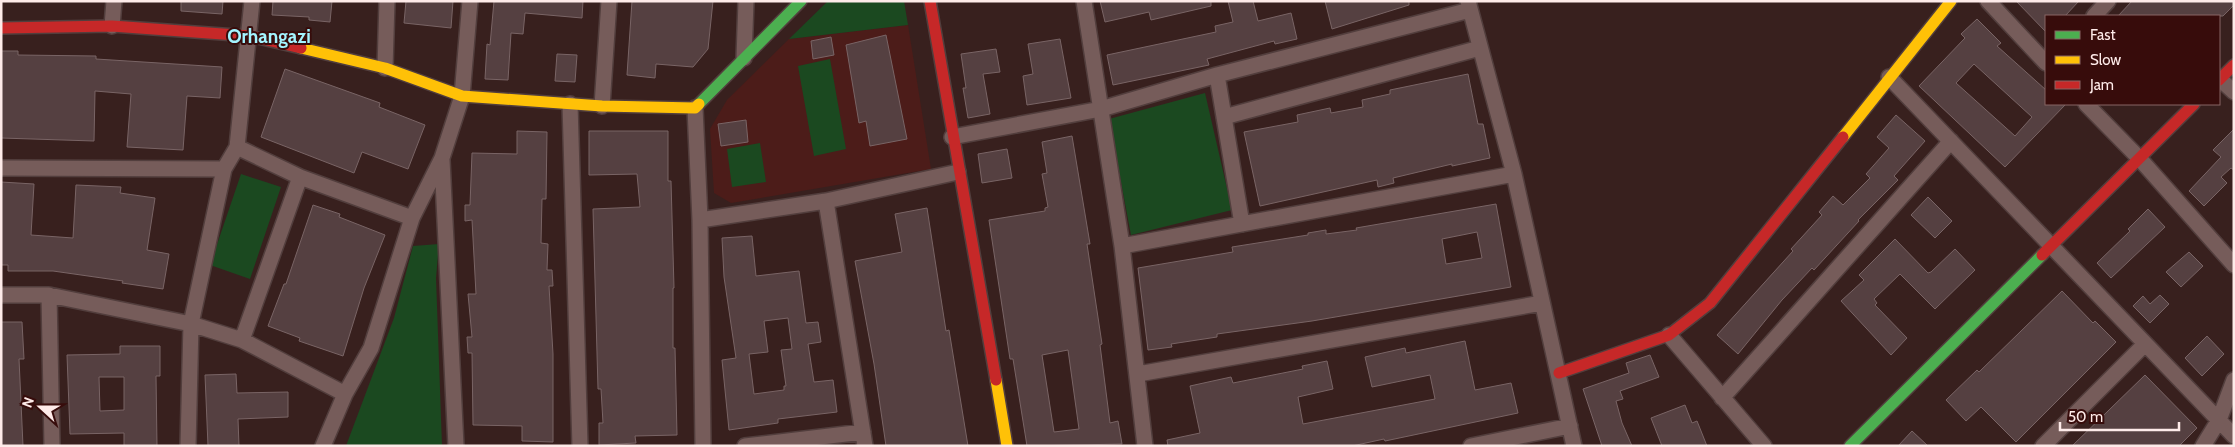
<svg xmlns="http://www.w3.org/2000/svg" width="2235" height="447" font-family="Cabin,sans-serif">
<rect width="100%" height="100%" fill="#38201e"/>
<path fill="#4c1c19" d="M908 25 931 169 731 203 714 193 710 129 727 100 789 39Z"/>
<path fill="#1b4920" d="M828 1H904L908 25 789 39Z
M830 59 846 149 814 156 798 66Z
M1205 93 1232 210 1131 235 1109 119Z
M760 143 766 182 732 187 727 149Z
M241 174 281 187 250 279 210 265Z
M439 244 436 278 442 446H346L394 318 413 246Z"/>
<path fill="#554041" stroke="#796465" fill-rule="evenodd" d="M181 1H223L222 14 181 11Z
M273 1H332L330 22 309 20V17L272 15Z
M406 1H453L451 28 404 23Z
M494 1H583L582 18 525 13 523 34 511 33 508 80 485 79 487 44 490 45Z
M632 1H713L708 49 693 67 656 64 655 78 627 75Z
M1100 1H1211V6L1151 20 1149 12 1105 22Z
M1228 1H1253L1258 21 1291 13 1297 39 1275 44 1274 41 1207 59 1209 65 1113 85 1107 55 1216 32 1215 26 1233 22Z
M1325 1H1409V5L1332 29Z
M2016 1H2079L2065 16H2046V32Z
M2132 1H2234V5L2223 16H2118Z
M1977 19 2001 43 1997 46 2046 90V104H2066L2005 167 1919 86 1965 38 1961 34ZM1974 64 2032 117 2015 136 1956 83Z
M886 35 907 139 870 146 866 121 859 123 846 45Z
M831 37 834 55 813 59 811 41Z
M1060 39 1071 98 1027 105 1023 76 1033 74 1028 44Z
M996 49 1000 72 983 74 990 114 968 118 963 88H966L961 54Z
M1 51H18V55L96 56V59L222 67 220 98 187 96 183 150 127 147 131 94 95 91 94 141 1 138Z
M557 54 577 55 575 82 555 81Z
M285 69 380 103 379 107 425 125 408 169 362 152 354 173 261 137Z
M1468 74 1478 124H1483L1490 158 1452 166V164L1393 178 1394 183 1378 187 1377 180 1260 206 1244 132 1298 122 1297 115 1330 108 1331 113 1363 107 1362 100 1390 94V90Z
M1896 115 1925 141 1894 176 1898 180 1858 220 1859 221 1814 270 1812 268 1782 300 1738 354 1717 335 1793 251 1791 249 1822 215 1819 212 1833 196 1843 205 1870 178 1866 174 1889 148 1877 137Z
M746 120 748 142 721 146 718 124Z
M2234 129V170L2231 168 2221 177 2227 183 2204 206 2189 191 2221 157 2213 150Z
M517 131 547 132 546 199H542L541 243 548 244 547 270H552L553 286H549L553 354V442L522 441V426L473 425 472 353H468L467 337H472L468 294H476L472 220 465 221V205H470L472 153 517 154Z
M589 131H668V181H671L674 288H673V348H675L677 435 635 436 636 443 599 445V423H603L601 389H598L593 209 640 207 637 174 589 175Z
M1072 136 1090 244H1087L1102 344 1100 345 1110 423 1118 421 1122 444 1027 446 1013 359H1010L989 220 1045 211V208L1048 207 1042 174 1047 173 1042 142ZM1068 350 1079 429 1054 432 1042 355Z
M1007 149 1012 178 982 183 978 154Z
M1 182 34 184 31 235 73 238 76 185 121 187 120 193 155 198 147 250 169 254 163 289 122 283 123 281 53 271H8V265H1Z
M1928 197 1952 221 1935 238 1911 215Z
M1496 204 1511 287 1312 321 1217 334V337L1171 344 1172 347 1148 350 1138 268 1233 252 1232 247 1308 235V233L1326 230V234L1357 230 1356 228ZM1477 232 1482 258 1446 264 1442 239Z
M313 205 340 214 339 217 385 235 364 288 343 356 299 341 300 338 268 326 284 284H286Z
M927 208 946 331 949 330 968 446H886L874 364 855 261 902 252 895 214Z
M2148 209 2165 227 2111 278 2097 263 2130 231 2128 229Z
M752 236 756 276 799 271 806 323 818 322 821 342 808 344 814 382 833 380 837 412 778 419V423L729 430 722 360 736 358 724 277 722 238ZM788 318 792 349 781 350 786 386H784V390L754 394 749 354 768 352 764 321Z
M1895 239 1928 273 1931 272 1955 249 1975 270 1935 309 1900 274 1874 299 1877 303 1875 305 1907 338 1891 355 1841 301 1864 280 1859 275Z
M2189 252 2203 266 2181 287 2166 272Z
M2062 291 2093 323 2095 321 2116 342 2016 442 1981 407 1966 421 1946 400 1977 370 1979 372Z
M2160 295 2169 304 2150 323 2133 306 2143 296 2150 304Z
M1 322H22L24 359H19L23 446H1Z
M2207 336 2224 354 2202 376 2185 358Z
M1465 341 1475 390 1511 383 1518 413 1385 441 1384 439 1352 446H1168L1167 440 1200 433 1190 386 1231 377 1233 383 1303 369 1302 366 1327 361 1333 389 1298 397 1303 424 1435 399 1430 375 1372 387 1365 357 1405 348 1406 353Z
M120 346H160V376H156L157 446H124V433L70 434 67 355 120 354ZM99 377H124V410L100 411Z
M1650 355 1659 377 1620 391 1623 399 1616 401 1622 423 1632 446H1602L1583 389 1629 373 1626 363Z
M236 374 237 393 288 392V417L238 419 239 446H208L205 375Z
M2145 375 2197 428 2179 446H2072Z
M1685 405 1692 423 1697 421 1707 446H1662L1651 418Z
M1912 431 1928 446H1898Z"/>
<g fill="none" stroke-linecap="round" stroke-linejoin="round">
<defs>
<path id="street" d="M1084 1 1122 246 1145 446
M1468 1 1514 174 1574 446
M1988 1 2046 63
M2094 16 2108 1
M112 26 114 1
M744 58 746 1
M385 68 387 1
M1217 75 1242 224
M1889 77 2234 436
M2220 79 2234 92
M570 104 580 446
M2086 104 2139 158 2234 265
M602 106 609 1
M695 108 700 220 703 446
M1224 117 1480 48
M952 137 1101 109 1217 75 1470 10
M237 147 300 177 412 218
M442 160 456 446
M1 168 224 169
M826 201 865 446
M700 220 826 201 958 172
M1122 246 1514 174
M1 295H49L191 324 242 340 345 394
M49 295 52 446
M1669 335 1764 446
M242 340 300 177
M1138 374 1542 303
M1722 398 1951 141
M188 446 191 324 224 169 237 147 252 1
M323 446 345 394 371 348 412 218 442 158 462 96 470 1
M745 446 863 432
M1471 446 1570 426
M2043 446 2144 345
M2203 446 2219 420 2234 380"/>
<path id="fast" d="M699 104 801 1
M1850 446 2042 255"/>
<path id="slow" d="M301 48 385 68 462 96 602 106 695 108 699 104
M1843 137 1951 1
M996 380 1007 446"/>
<path id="jam" d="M930 1 996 380
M1 28 112 26 250 36 301 48
M2219 80 2234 65
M2042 255 2194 104
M1559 373 1669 335 1710 303 1843 137"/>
</defs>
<use href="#street" stroke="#523e3d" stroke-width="18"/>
<use href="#fast" stroke="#523e3d" stroke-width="14"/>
<use href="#slow" stroke="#523e3d" stroke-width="14"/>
<use href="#jam" stroke="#523e3d" stroke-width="14"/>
<use href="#street" stroke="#765c5a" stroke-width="15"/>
<use href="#fast" stroke="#4caf50" stroke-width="11"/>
<use href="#slow" stroke="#ffc107" stroke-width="11"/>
<use href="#jam" stroke="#c62828" stroke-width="11"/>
</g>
<g text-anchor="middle" stroke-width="4" stroke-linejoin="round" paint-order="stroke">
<g font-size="19" font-weight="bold" fill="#a3f4ff" stroke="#370c0b">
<text x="269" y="43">Orhangazi</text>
</g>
</g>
<rect width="2235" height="447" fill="none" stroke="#feebe9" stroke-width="5"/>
<rect x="2045" y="15" width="175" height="90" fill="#370c0b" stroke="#876564"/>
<rect x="2055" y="31" width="25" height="8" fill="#4caf50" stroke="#876564"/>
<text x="2090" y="40" font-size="15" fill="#feebe9">Fast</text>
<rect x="2055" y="56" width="25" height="8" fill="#ffc107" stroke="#876564"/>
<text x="2090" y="65" font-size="15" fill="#feebe9">Slow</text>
<rect x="2055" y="81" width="25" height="8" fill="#c62828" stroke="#876564"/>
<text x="2090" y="90" font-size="15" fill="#feebe9">Jam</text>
<g transform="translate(40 407) rotate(291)" stroke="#370c0b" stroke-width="4" paint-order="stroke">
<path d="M0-4L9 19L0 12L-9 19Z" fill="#feebe9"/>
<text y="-8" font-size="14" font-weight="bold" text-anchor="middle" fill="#feebe9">N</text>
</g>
<path d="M2060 422v8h119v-8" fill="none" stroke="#feebe9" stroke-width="2.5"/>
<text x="2068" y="422" font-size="15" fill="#feebe9" stroke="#370c0b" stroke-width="4" paint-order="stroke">50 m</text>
</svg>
